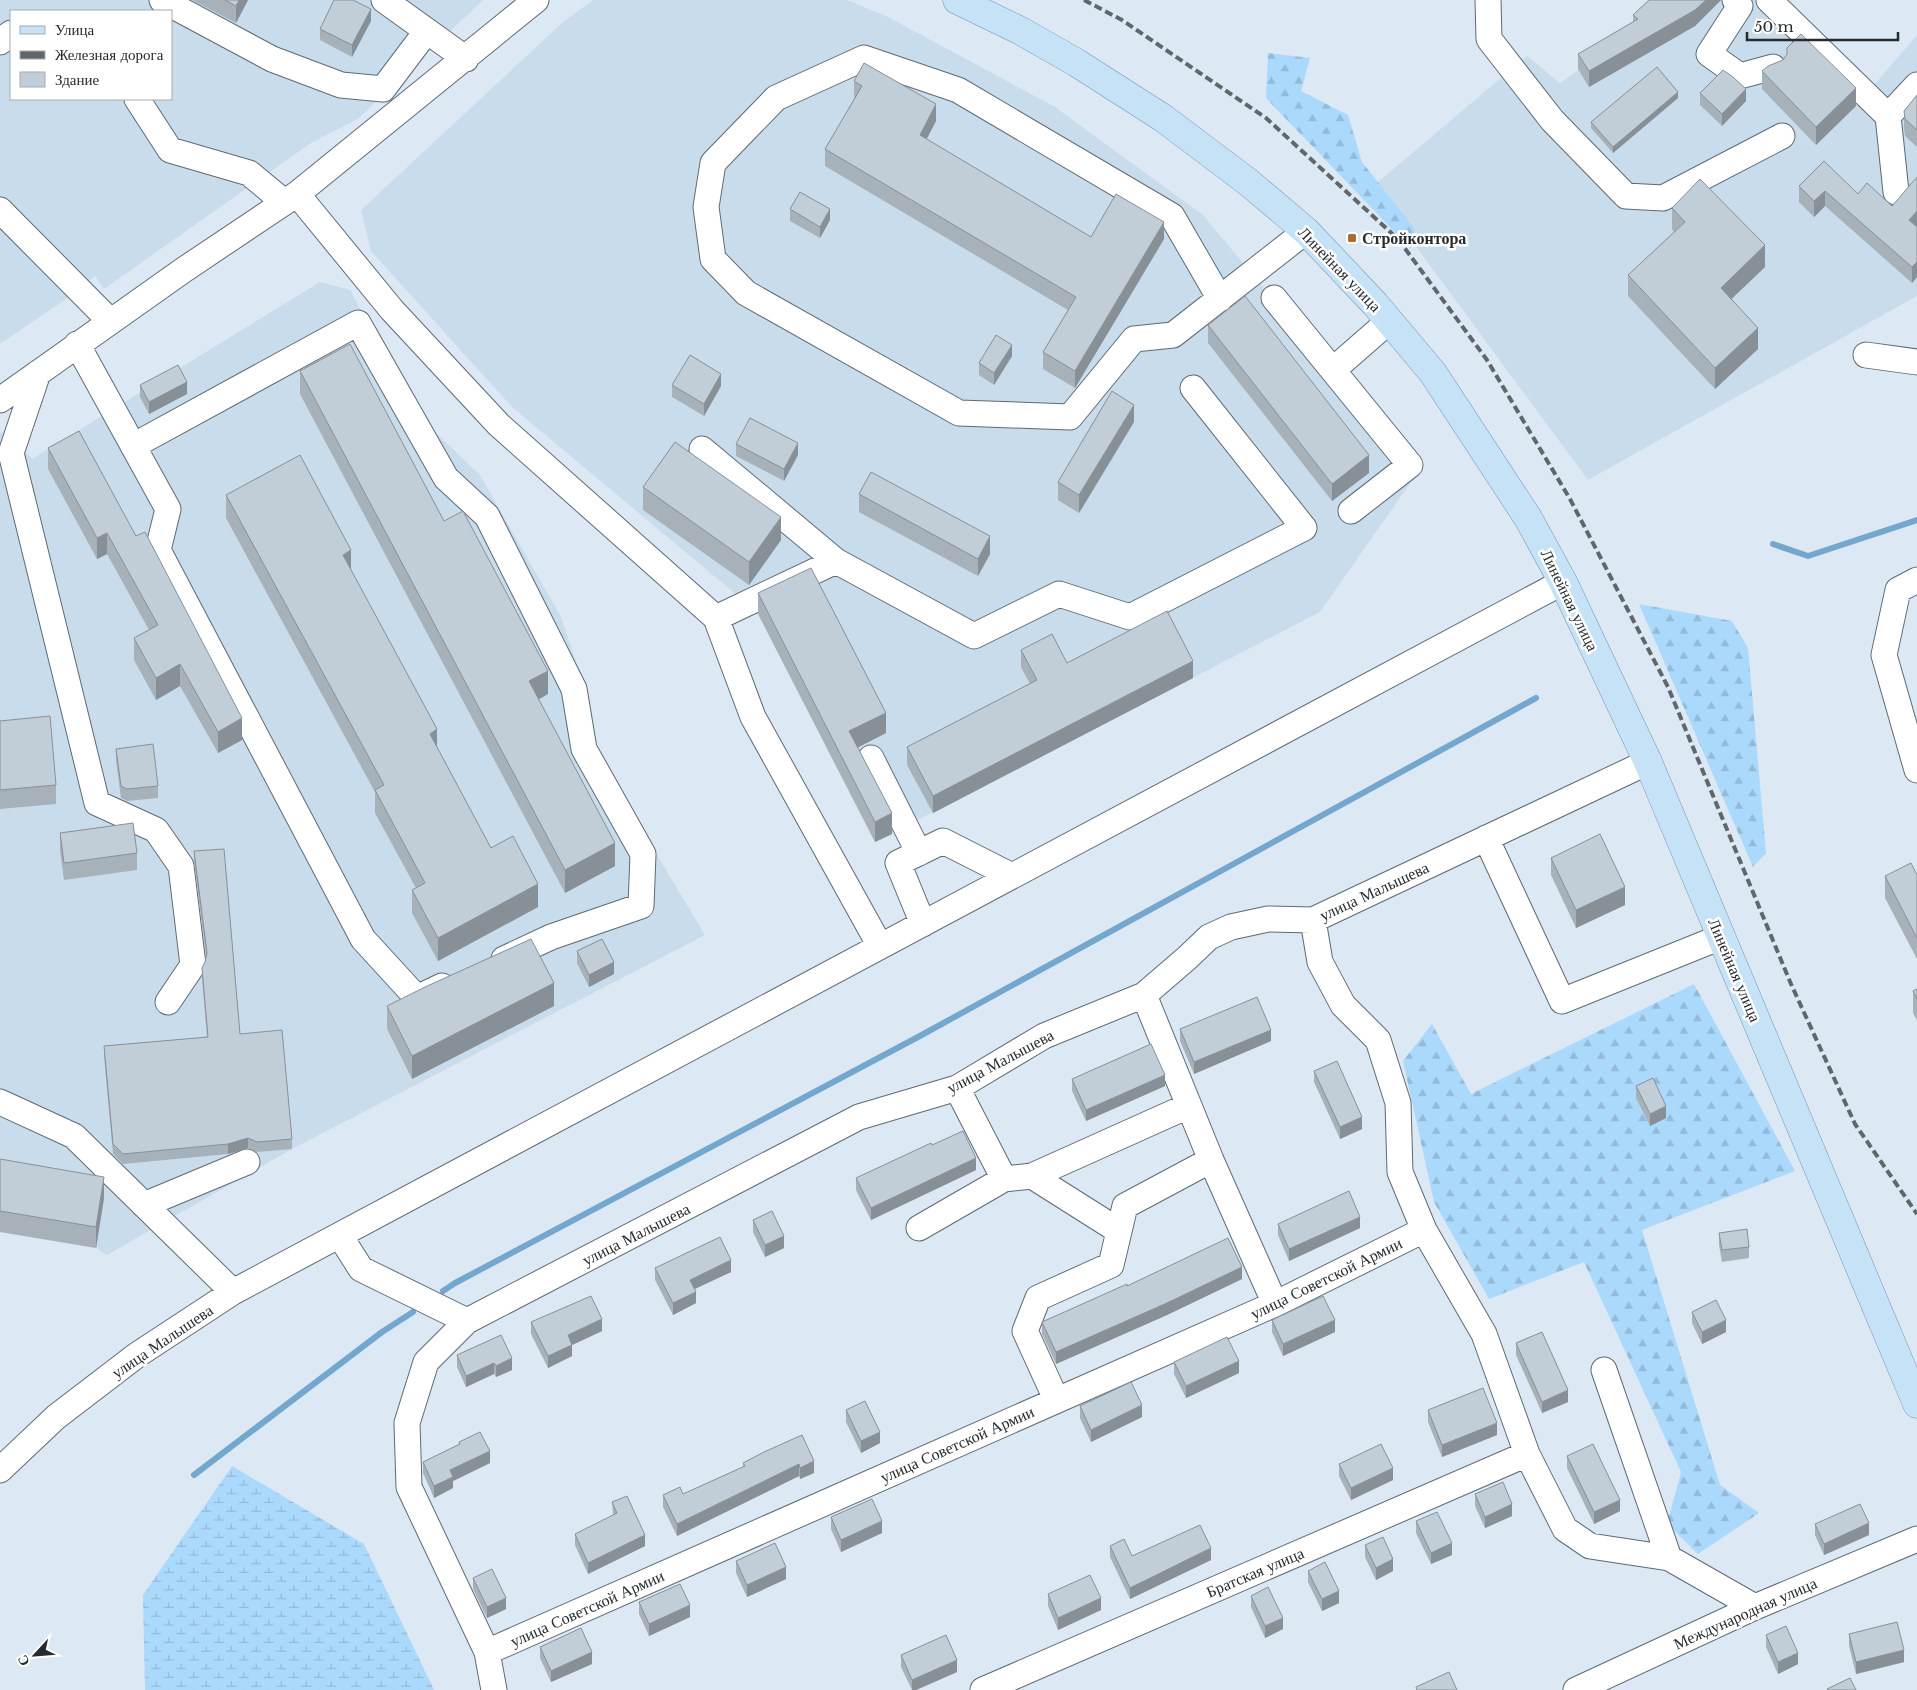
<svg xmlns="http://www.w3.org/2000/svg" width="1917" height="1690" font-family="'Libre Baskerville',serif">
<defs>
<pattern id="forest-firs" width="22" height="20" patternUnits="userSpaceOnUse" patternTransform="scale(1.25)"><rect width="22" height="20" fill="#abd9fc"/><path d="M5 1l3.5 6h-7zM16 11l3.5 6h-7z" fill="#93bad8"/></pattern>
<pattern id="wetland-marsh" width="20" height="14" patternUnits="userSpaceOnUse" patternTransform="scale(1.25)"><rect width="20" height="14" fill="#abd9fc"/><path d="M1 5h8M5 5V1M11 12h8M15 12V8" fill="none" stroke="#93bad8"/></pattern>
</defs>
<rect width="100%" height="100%" fill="#dce9f4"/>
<path fill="#c9dceb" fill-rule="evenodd" d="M0 0H483L358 119 311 143 104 289 95 276 72 295 0 344ZM11 11H171V99H11Z
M593 0H847L888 17 1055 107 1203 215 1268 293 1413 479 1320 612 875 842 757 612 512 407 371 251 361 210 562 23Z
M1665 0H1755L1856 106 1917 35V296L1588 480 1372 187 1527 56 1560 83 1627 36Z
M320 282 350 290 417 415 480 475 561 617 585 688 593 748 705 935 292 1149 107 1255 96 1248 0 1232V433L6 430 32 459Z"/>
<path fill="url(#forest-firs)" d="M1268 53 1310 58 1301 91 1348 115 1362 162 1415 229 1411 249 1266 98Z
M1639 604 1732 621 1748 648 1766 853 1753 867Z
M1694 984 1795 1171 1642 1230 1720 1485 1759 1513 1698 1554 1667 1524 1681 1472 1584 1262 1489 1299 1434 1202 1403 1061 1432 1024 1471 1094Z"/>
<path fill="url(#wetland-marsh)" d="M232 1466 364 1544 434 1690H145L143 1595Z"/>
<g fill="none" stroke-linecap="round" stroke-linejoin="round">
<path stroke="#74a7cd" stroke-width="6" d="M1773 544 1808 556 1917 520
M443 1291 455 1283 918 1037 1536 698
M194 1475 382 1332 413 1312"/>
<defs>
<path id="minor" d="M162 0 272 59 341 85 383 89 426 32
M384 0 466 59
M1488 0 1489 39 1552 120 1626 196 1663 198 1782 136
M1735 0 1740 6 1709 54 1740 76 1773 67
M1769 0 1888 116 1917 85
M0 42 11 33
M137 99 170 150 249 173 284 202
M1888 116 1896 192
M297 194 392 310 499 425 716 618 753 717 880 946
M0 210 110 321
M1274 298 1410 465 1351 511
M1220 299 1172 216 958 90 864 58 776 98 713 163 706 207 713 259 746 293 959 413 1070 417 1134 339 1173 335 1306 231
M77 344 168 509 158 550 363 939 417 998 442 986
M1866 355 1917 362
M1333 370 1389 321
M38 373 11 453 97 803 156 830 181 866 193 965 168 1002
M0 400 185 269 297 194 536 0
M133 446 358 323 446 478 487 516 574 689 584 749 643 854 641 906 551 937 504 959
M702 449 836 561
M1917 580 1898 590 1884 655 1917 770
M716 618 836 561 974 636 1059 594 1130 617 1304 528 1193 388
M871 758 919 853
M1486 838 1562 1001 1721 937
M1313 920 1320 962 1343 1005 1378 1040 1398 1103 1400 1172 1424 1230 1484 1334 1527 1454 1565 1529 1590 1546 1669 1558 1755 1607
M923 924 898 863 943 841 1012 876
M1144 995 1211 1160 1275 1304
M957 1088 1004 1179 1032 1176 1119 1231
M0 1102 74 1136 233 1292
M1032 1176 1188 1106
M144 1205 247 1162
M919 1228 1004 1179
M340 1236 361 1269 467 1321 859 1117 957 1088 1044 1036 1144 995 1187 958 1209 937 1231 927 1268 919 1313 920 1648 762
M467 1321 426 1362 407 1423 409 1487 487 1652 494 1690
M1604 1370 1669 1558
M1056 1399 1025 1331 1038 1298 1111 1265 1125 1206 1211 1160
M0 1470 56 1417 137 1355 233 1292 1563 582
M487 1652 1275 1304 1424 1230
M983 1690 1527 1454
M1576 1690 1755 1607 1917 1539"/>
<path id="major" d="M957 0 1021 31 1077 63 1163 118 1248 182 1306 231 1375 304 1433 373 1528 518 1563 582 1648 762 1917 1404"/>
</defs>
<use href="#minor" stroke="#5e6a72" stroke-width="27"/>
<use href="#major" stroke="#7495ad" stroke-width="29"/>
<use href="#minor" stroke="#fff" stroke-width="25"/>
<use href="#major" stroke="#c5e2f7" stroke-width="28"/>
<path stroke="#5f666c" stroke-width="4" stroke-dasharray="8 4" stroke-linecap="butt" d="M1084 0 1122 20 1266 118 1398 239 1487 360 1570 499 1668 687 1791 984 1855 1124 1917 1214"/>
</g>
<path fill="#a6b1ba" d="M192 0H248L236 23Z
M1649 0H1721L1695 26 1589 87 1578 69V54L1633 22V15Z
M371 21 352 57 320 40V29Z
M1762 71 1856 106 1816 145 1762 89Z
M854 81 936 121 926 139 1091 237 1164 239 1075 388 1043 369V352L1068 310 825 166V149L855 98H854Z
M1700 93 1746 101 1722 126 1700 105Z
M1917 95V147L1905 136 1904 128V111Z
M1678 98 1613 153 1591 128V122Z
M1799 186 1858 194 1892 206 1917 227V277L1912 283 1825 206 1814 217 1799 202Z
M1672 208 1765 267 1731 299 1758 349 1715 389 1628 296V275L1674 232 1672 229Z
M790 209 830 220 820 238 790 221Z
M1208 325 1369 473 1332 501 1208 343Z
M1012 356 994 385 979 375V363Z
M300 371 444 521 548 694 538 699 615 866 565 893 300 394Z
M140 385 187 394 149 414 140 397Z
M672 385 721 386 704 416 672 397Z
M1134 422 1079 513 1058 500V482Z
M79 431 242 740 218 753 180 686 156 700 134 660V638L149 630 107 554 97 559 48 469V448Z
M736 444 798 455 784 481 736 456Z
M643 487 781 540 749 585 643 510Z
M859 494 990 554 978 576 859 512Z
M226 495 351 569 437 748 491 848 538 907 438 961 412 913V890L416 888 375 813V792L226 518Z
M758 593 886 733 858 747 892 834 875 842 758 614Z
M1021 650 1067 663 1193 678 933 813 907 765V747L1030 684 1021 667Z
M0 721 56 785V804L0 809Z
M116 749 158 786V798L127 801 121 798 116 760Z
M60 833 137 853V870L64 880 60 850Z
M194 851 240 1034 292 1139V1149L257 1152 248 1148 228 1154 123 1164 113 1154 104 1056V1046L207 1037 202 978V968L205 962 206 957 194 861Z
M1551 858 1625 905 1576 928 1551 875Z
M1917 875V959L1885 898V876Z
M577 951 614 974 589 987 577 963Z
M1917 989V1020L1913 1013V991Z
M387 1006H554L412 1079 387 1029Z
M1180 1029 1271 1041 1194 1074 1180 1041Z
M1314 1071 1362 1129 1340 1139 1314 1082Z
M1072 1079 1165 1086 1086 1121 1072 1091Z
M1636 1086 1666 1118 1650 1126 1636 1098Z
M932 1145 976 1170 871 1220 856 1190V1178Z
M0 1159 104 1198 96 1248 0 1232Z
M753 1220 784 1248 765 1257 753 1232Z
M1278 1224 1360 1228 1289 1261 1278 1235Z
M1719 1233 1749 1247V1258L1722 1262 1719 1245Z
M655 1268 731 1272 695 1289 696 1303 673 1315 655 1280Z
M1242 1279 1167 1315 1056 1364 1042 1334V1322L1127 1286Z
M1692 1312 1726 1332 1702 1344 1692 1323Z
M1272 1320 1335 1332 1283 1356 1272 1332Z
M531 1322 602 1331 572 1345V1356L548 1368 531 1334Z
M501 1335 512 1370 496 1377 494 1374 466 1387 457 1367V1355Z
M1516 1343 1568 1402 1542 1413 1516 1355Z
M1174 1362 1239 1373 1186 1398 1174 1374Z
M1080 1406 1142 1417 1091 1442 1080 1418Z
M846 1410 880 1443 861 1453 846 1422Z
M1428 1410 1497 1435 1442 1457 1428 1422Z
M802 1435 814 1473 800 1479 799 1476 677 1536 663 1507V1495L683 1494 743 1467V1463Z
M459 1442 490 1463 453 1481V1488L434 1498 423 1473V1462L459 1444Z
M1567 1456 1620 1511 1594 1524 1567 1468Z
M1339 1464 1393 1480 1351 1500 1339 1476Z
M1475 1494 1512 1516 1485 1528 1475 1506Z
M612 1502 645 1546 588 1574 575 1545V1534L613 1515Z
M831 1517 882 1533 841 1552 831 1529Z
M1416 1521 1452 1555 1431 1564 1416 1533Z
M1815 1524 1869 1535 1824 1555 1815 1535Z
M1365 1545 1393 1571 1376 1580 1365 1557Z
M1110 1546 1132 1556 1211 1560 1130 1599 1110 1557Z
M736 1561 786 1579 747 1597 736 1573Z
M1308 1571 1339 1603 1322 1611 1308 1582Z
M473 1578 506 1609 487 1618 473 1589Z
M1048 1594 1101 1610 1058 1630 1048 1606Z
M1251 1596 1283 1629 1265 1638 1251 1607Z
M639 1602 690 1617 649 1636 639 1614Z
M1849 1634 1904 1662 1856 1674 1849 1646Z
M1766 1635 1798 1664 1778 1674 1766 1647Z
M540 1647 592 1664 551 1682 540 1658Z
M901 1655 957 1672 916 1690H912L901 1667Z"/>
<path fill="#879097" d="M239 0H248L236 23V6Z
M1706 0H1721L1695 26 1589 87V71Z
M371 9V21L352 57V45Z
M1856 88V106L1816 145V127Z
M1746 89V101L1722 126V114Z
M1678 92V98L1613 153V147Z
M936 104V121L920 152V135Z
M1825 191V206L1814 217V201Z
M830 209V220L820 238V227Z
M1917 211V226L1909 235V220Z
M1164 222V239L1075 388V371Z
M1765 245V267L1721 309V288Z
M1917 262V277L1912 283V267Z
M1758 328V349L1715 389V368Z
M1012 345V356L994 385V373Z
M721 374V386L704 416V404Z
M187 382V394L149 414V402Z
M1134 405V422L1079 513V495Z
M798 443V455L784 481V469Z
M1369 455V473L1332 501V484Z
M781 517V540L749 585V562Z
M107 533V554L97 559V538Z
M990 536V554L978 576V559Z
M351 550V574L343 555Z
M1193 661V678L933 813V796Z
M180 664V686L156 700V678Z
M548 671V694L529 705V681Z
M886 713V733L849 752V731Z
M242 718V740L218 753V732Z
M437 729V752L430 734Z
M892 813V834L875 842V822Z
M615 843V866L565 893V870Z
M538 884V907L438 961V938Z
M1625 887V905L1576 928V910Z
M614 962V974L589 987V975Z
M554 983V1006L412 1079V1056Z
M1271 1030V1041L1194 1074V1062Z
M1165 1075V1086L1086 1121V1110Z
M1666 1106V1118L1650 1126V1114Z
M1362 1117V1129L1340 1139V1127Z
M248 1138V1148L228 1154V1144Z
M976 1158V1170L871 1220V1208Z
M104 1177V1198L96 1248V1227Z
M1360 1217V1228L1289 1261V1249Z
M784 1236V1248L765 1257V1245Z
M731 1260V1272L690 1291V1280Z
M1242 1267V1279L1167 1315 1056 1364V1352Z
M696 1292V1303L673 1315V1303Z
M602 1319V1331L572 1345V1356L548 1368V1356L568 1335Z
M1335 1320V1332L1283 1356V1344Z
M1726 1320V1332L1702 1344V1332Z
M512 1358V1370L496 1377V1366Z
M1239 1361V1373L1186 1398V1386Z
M494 1363V1374L466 1387V1376Z
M1568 1390V1402L1542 1413V1402Z
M1142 1405V1417L1091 1442V1430Z
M1497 1423V1435L1442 1457V1445Z
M880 1432V1443L861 1453V1441Z
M490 1451V1463L453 1481V1488L434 1498V1486L450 1470Z
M814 1461V1473L800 1479V1468Z
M799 1464V1476L677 1536V1524Z
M1393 1468V1480L1351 1500V1488Z
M1620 1500V1511L1594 1524V1512Z
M1512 1504V1516L1485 1528V1517Z
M882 1521V1533L841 1552V1540Z
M1869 1523V1535L1824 1555V1544Z
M645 1535V1546L588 1574V1563Z
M1452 1543V1555L1431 1564V1553Z
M1211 1548V1560L1130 1599V1588Z
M1393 1559V1571L1376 1580V1568Z
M786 1567V1579L747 1597V1585Z
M1339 1591V1603L1322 1611V1599Z
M506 1598V1609L487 1618V1607Z
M1101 1598V1610L1058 1630V1618Z
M690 1605V1617L649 1636V1624Z
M1283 1618V1629L1265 1638V1626Z
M1904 1650V1662L1856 1674V1662Z
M592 1652V1664L551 1682V1671Z
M1798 1653V1664L1778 1674V1662Z
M957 1660V1672L916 1690H912V1680Z"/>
<path fill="#c1ced8" stroke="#879097" d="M225 0H239L236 6Z
M334 0H353L371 9 352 45 320 29Z
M1649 0H1706L1695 10 1589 71 1578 54 1638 19 1633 15Z
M1801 34 1856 88 1816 127 1762 71 1768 66 1783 60 1787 54V48Z
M864 63 936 104 920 135 1091 237 1116 194 1164 222 1075 371 1043 352 1076 297 825 149 862 86 854 81Z
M1657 67 1678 92 1613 147 1591 122Z
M1723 70 1733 77 1746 89 1722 114 1700 93Z
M1917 95V130L1905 119 1904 111Z
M1824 161 1858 194 1867 183 1892 206 1917 177V211L1909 220 1917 227V262L1912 267 1825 191 1814 201 1799 186Z
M1700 179 1765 245 1721 288 1758 328 1715 368 1628 275 1685 222 1672 208Z
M800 192 830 209 820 227 790 209Z
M1245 296 1369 455 1332 484 1208 325Z
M996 335 1012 345 994 373 979 363Z
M350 344 444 521 463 511 548 671 529 681 615 843 565 870 300 371Z
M690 355 721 374 704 404 672 385Z
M178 365 187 382 149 402 140 385Z
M1112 391 1134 405 1079 495 1058 482Z
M750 418 798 443 784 469 736 444Z
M79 431 136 536 145 532 242 718 218 732 180 664 156 678 134 638 158 625 107 533 97 538 48 448Z
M675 442 781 517 749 562 643 487Z
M300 455 351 550 343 555 437 729 430 734 491 848 513 836 538 884 438 938 412 890 425 883 375 790 384 785 226 495Z
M871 472 990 536 978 559 859 494Z
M811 568 886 713 849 731 892 813 875 822 758 593Z
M1167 611 1193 661 933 796 907 747 1037 680 1021 650 1052 634 1067 663Z
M50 716 56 785 0 790V721Z
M153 744 158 786 127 789 121 786 116 749Z
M133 823 137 853 64 863 60 833Z
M1600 834 1625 887 1576 910 1551 858Z
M224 849 240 1034 282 1030 292 1139 257 1142 248 1138 228 1144 123 1154 113 1144 104 1046 208 1037 202 968 205 962 207 953 194 851Z
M1911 863 1917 875V938L1885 876Z
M531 939 554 983 412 1056 387 1006 425 987Z
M602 939 614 962 589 975 577 951Z
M1917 989V999L1913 991Z
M1257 997 1271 1030 1194 1062 1180 1029Z
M1151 1044 1165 1075 1086 1110 1072 1079Z
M1337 1061 1362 1117 1340 1127 1314 1071Z
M1653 1078 1666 1106 1650 1114 1636 1086Z
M963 1131 976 1158 871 1208 856 1178 931 1143 932 1145Z
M0 1159 104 1177 96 1227 0 1211Z
M1349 1191 1360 1217 1289 1249 1278 1224Z
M772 1211 784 1236 765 1245 753 1220Z
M1747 1229 1749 1247 1722 1250 1719 1233Z
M720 1237 731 1260 690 1280 696 1292 673 1303 655 1268Z
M1228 1238 1242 1267 1167 1303 1056 1352 1042 1322 1127 1284V1286Z
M591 1296 602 1319 568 1335 572 1345 548 1356 531 1322Z
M1323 1296 1335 1320 1283 1344 1272 1320Z
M1716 1300 1726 1320 1702 1332 1692 1312Z
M1542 1332 1568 1390 1542 1402 1516 1343Z
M501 1335 512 1358 496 1366 494 1363 466 1376 457 1355Z
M1227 1337 1239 1361 1186 1386 1174 1362Z
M1131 1382 1142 1405 1091 1430 1080 1406Z
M1483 1388 1497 1423 1442 1445 1428 1410Z
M865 1401 880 1432 861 1441 846 1410Z
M480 1432 490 1451 450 1470 453 1477 434 1486 423 1462 460 1444 459 1442Z
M802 1435 814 1461 800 1468 799 1464 677 1524 663 1495 680 1487 683 1494 745 1466 743 1463 764 1452Z
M1381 1444 1393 1468 1351 1488 1339 1464Z
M1593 1444 1620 1500 1594 1512 1567 1456Z
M1503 1482 1512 1504 1485 1517 1475 1494Z
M627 1496 645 1535 588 1563 575 1534 617 1513 612 1502Z
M872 1499 882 1521 841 1540 831 1517Z
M1860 1504 1869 1523 1824 1544 1815 1524Z
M1437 1512 1452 1543 1431 1553 1416 1521Z
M1200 1525 1211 1548 1130 1588 1110 1546 1124 1539 1132 1556Z
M1383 1537 1393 1559 1376 1568 1365 1545Z
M775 1543 786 1567 747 1585 736 1561Z
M1325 1562 1339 1591 1322 1599 1308 1571Z
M492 1569 506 1598 487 1607 473 1578Z
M1090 1575 1101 1598 1058 1618 1048 1594Z
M680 1584 690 1605 649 1624 639 1602Z
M1268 1587 1283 1618 1265 1626 1251 1596Z
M1897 1622 1904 1650 1856 1662 1849 1634Z
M1786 1626 1798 1653 1778 1662 1766 1635Z
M581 1628 592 1652 551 1671 540 1647Z
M946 1635 957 1660 912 1680 901 1655Z
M1449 1672 1457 1690H1417L1416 1687Z
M1850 1678 1856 1690H1828L1827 1689Z"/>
<rect fill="#ab6d33" stroke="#fff" stroke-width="2" x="1347" y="233" width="10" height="10" rx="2.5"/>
<g text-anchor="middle" stroke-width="5" stroke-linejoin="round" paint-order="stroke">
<g font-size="16" font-weight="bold" fill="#262b2f" stroke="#fff" text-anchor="start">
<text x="1362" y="244">Стройконтора</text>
</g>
<g font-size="16" fill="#262b2f" stroke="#fff">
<text transform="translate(1340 269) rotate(46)" y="6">Линейная улица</text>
<text transform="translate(1570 600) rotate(64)" y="6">Линейная улица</text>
<text transform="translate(1374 891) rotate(-25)" y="6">улица Малышева</text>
<text transform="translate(1735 970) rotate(67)" y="6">Линейная улица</text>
<text transform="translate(1000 1061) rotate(-28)" y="6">улица Малышева</text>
<text transform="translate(636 1234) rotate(-27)" y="6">улица Малышева</text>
<text transform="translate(1326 1278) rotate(-26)" y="6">улица Советской Армии</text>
<text transform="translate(162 1341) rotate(-34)" y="6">улица Малышева</text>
<text transform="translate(957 1444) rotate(-24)" y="6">улица Советской Армии</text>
<text transform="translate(1255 1572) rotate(-23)" y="6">Братская улица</text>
<text transform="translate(587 1608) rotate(-24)" y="6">улица Советской Армии</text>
<text transform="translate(1745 1613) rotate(-24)" y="6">Международная улица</text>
</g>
</g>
<rect x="10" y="10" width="162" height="90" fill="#ffffff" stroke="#a8aaac"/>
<rect x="20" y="26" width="25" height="8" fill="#c5e2f7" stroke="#a8aaac"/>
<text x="55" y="35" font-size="15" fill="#262b2f">Улица</text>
<rect x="20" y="51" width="25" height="8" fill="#5f666c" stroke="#a8aaac"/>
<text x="55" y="60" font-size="15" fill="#262b2f">Железная дорога</text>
<rect x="20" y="72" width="25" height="15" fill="#c1ced8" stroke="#a8aaac"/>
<text x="55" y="85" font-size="15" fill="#262b2f">Здание</text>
<g transform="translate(35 1655) rotate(244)" stroke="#ffffff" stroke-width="4" paint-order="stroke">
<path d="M0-4L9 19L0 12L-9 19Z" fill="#262b2f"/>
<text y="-8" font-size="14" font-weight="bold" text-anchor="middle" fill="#262b2f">С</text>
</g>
<path d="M1747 32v8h151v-8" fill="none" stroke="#262b2f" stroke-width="2.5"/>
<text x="1754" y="32" font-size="15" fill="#262b2f" stroke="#ffffff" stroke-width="4" paint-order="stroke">50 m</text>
</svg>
